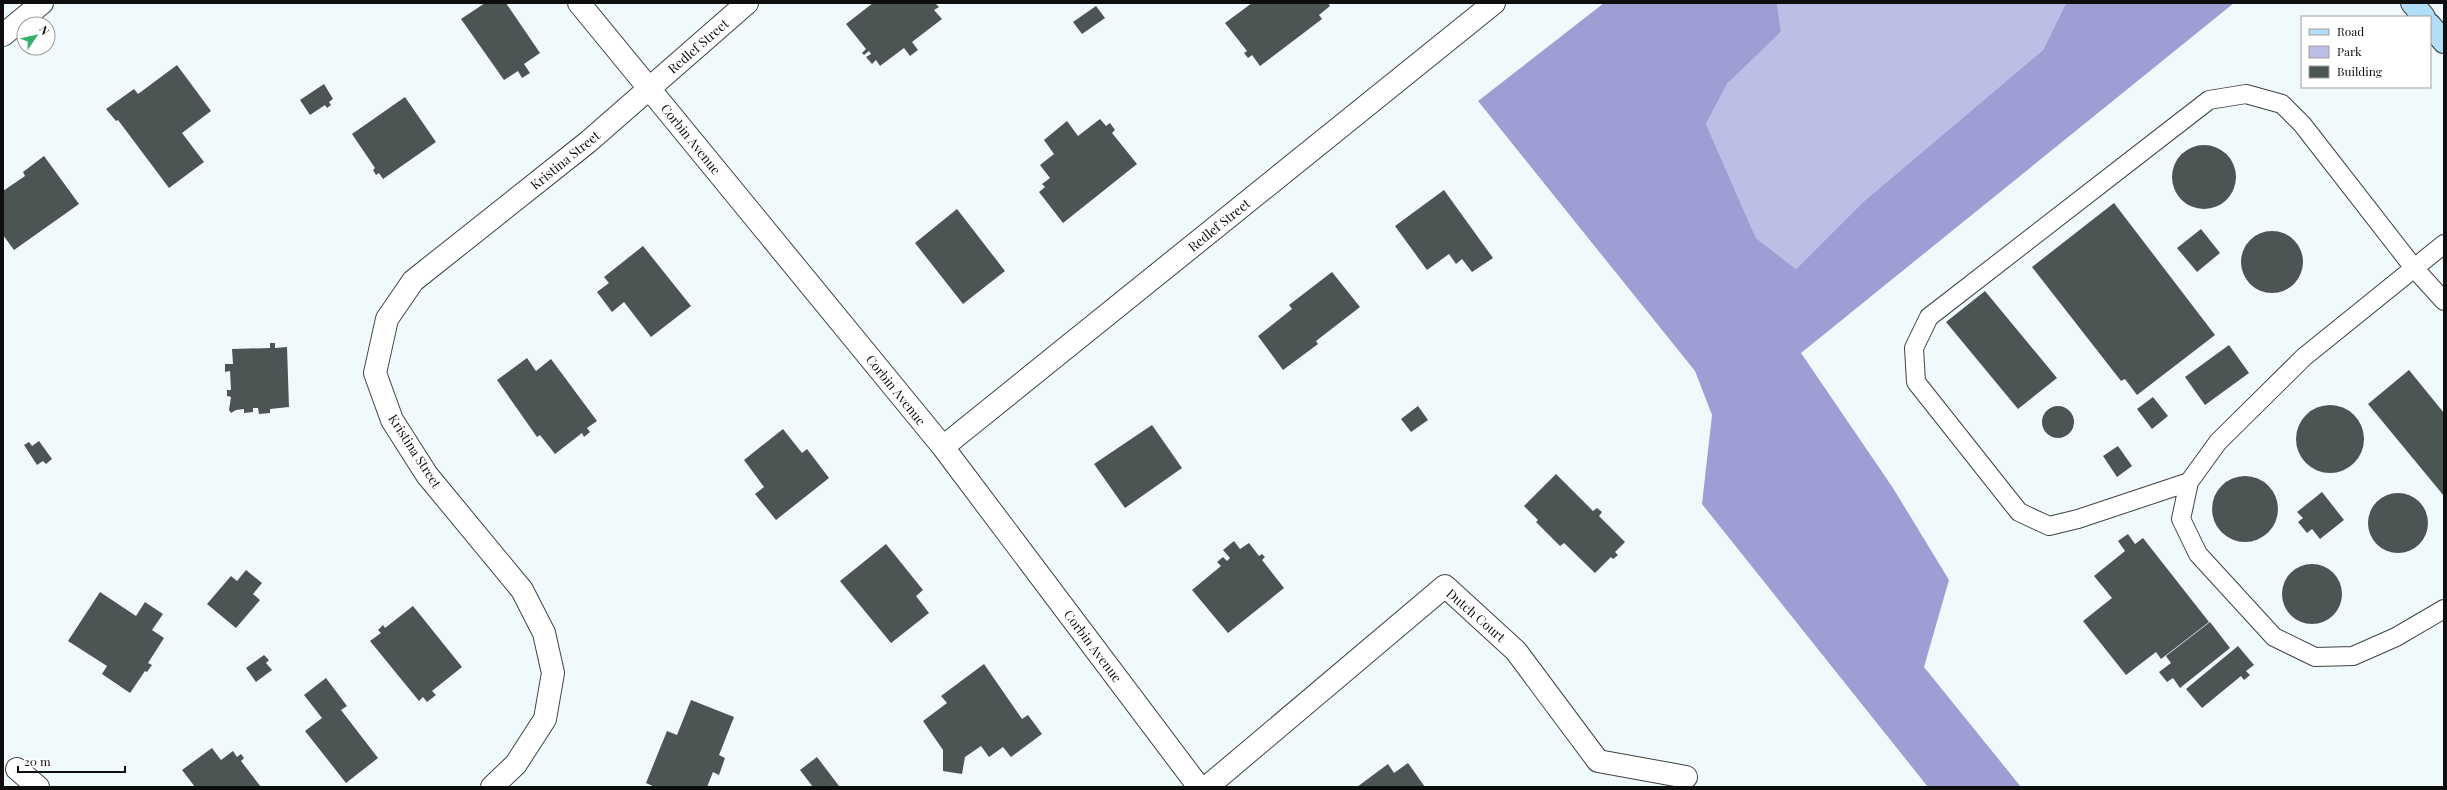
<svg xmlns="http://www.w3.org/2000/svg" width="2447" height="790" font-family="'Playfair Display',serif">
<rect width="100%" height="100%" fill="#f0fafd"/>
<path fill="#bdbee5" d="M1777 3H2066L2043 50 1863 202 1796 269 1756 238 1706 124 1727 84 1781 32Z"/>
<path fill="#9f9ed4" d="M1604 3H1777L1781 32 1727 84 1706 124 1756 238 1796 269 1863 202 2043 50 2066 3H2234L1801 353 1893 488 1949 580 1924 667 2021 787H1928L1702 504 1712 415 1695 371 1478 101Z"/>
<path fill="#4b5554" d="M485 3H506L540 53 524 64 530 73 522 78 518 71 504 80 461 19Z
M873 3H935L939 7 934 10 942 19 912 42 918 50 910 56 904 48 880 66 876 60 872 64 866 57 871 54 869 51 864 55 862 53 866 49 846 24Z
M1252 3H1328L1330 6 1319 15 1322 19 1260 66 1252 55 1248 58 1244 53 1247 51 1225 23Z
M1096 6 1105 18 1082 34 1073 22Z
M177 65 211 111 182 133 204 162 169 188 118 120 116 121 106 109 134 89 138 94Z
M324 84 333 99 329 102 331 105 327 108 325 105 310 115 300 100Z
M405 97 436 142 383 179 379 173 376 175 373 170 375 168 352 134Z
M1100 119 1106 126 1110 123 1115 130 1112 133 1137 164 1063 223 1039 192 1045 187 1042 184 1050 178 1040 165 1054 154 1044 140 1067 121 1078 136Z
M2172 177a32 32 0 1 1 64 0a32 32 0 1 1-64 0Z
M44 156 79 204 14 250 3 235V191L25 176 23 172Z
M1444 190 1493 258 1472 272 1462 259 1456 264 1449 254 1427 270 1395 226Z
M2114 203 2215 335 2137 395 2125 379 2121 381 2032 267Z
M957 209 1005 271 963 304 915 243Z
M2201 229 2220 253 2197 272 2177 248Z
M2241 262a31 31 0 1 1 62 0a31 31 0 1 1-62 0Z
M643 246 691 306 651 337 624 302 612 312 597 292 609 283 604 277Z
M1332 272 1360 307 1316 341 1318 344 1283 370 1258 336 1292 309 1289 305Z
M1985 291 2057 378 2018 409 1946 322Z
M270 343H275V348L287 347 289 407 270 409V413L259 414 258 408H253V412L244 413V409L236 410 231 413 229 410 231 397 227 396V390H231L230 371 225 372V364H233L232 349 270 348Z
M2229 345 2249 373 2205 405 2185 377Z
M527 358 536 371 551 359 597 421 587 428 590 432 584 437 582 433 555 454 540 435 537 437 497 380Z
M2409 370 2444 413V496L2368 404Z
M2153 397 2168 416 2152 429 2137 409Z
M2296 439a34 34 0 1 1 68 0a34 34 0 1 1-68 0Z
M1418 406 1428 420 1411 432 1401 419Z
M2042 422a16 16 0 1 1 32 0a16 16 0 1 1-32 0Z
M1152 425 1182 468 1125 508 1094 464Z
M783 429 802 453 807 449 829 478 776 520 755 494 764 487 744 460Z
M39 441 52 459 46 464 43 461 37 465 24 445 29 442 32 446Z
M2118 446 2132 466 2117 477 2103 456Z
M1556 474 1593 511 1597 508 1602 512 1599 516 1625 542 1615 552 1618 555 1613 559 1611 557 1595 573 1564 543 1560 546 1536 522 1538 520 1524 506Z
M2212 509a33 33 0 1 1 66 0a33 33 0 1 1-66 0Z
M2322 492 2344 520 2320 539 2312 529 2307 533 2298 522 2303 518 2297 512Z
M2368 523a30 30 0 1 1 60 0a30 30 0 1 1-60 0Z
M2128 534 2135 544 2143 538 2209 622 2161 659 2156 652 2126 675 2083 621 2112 598 2094 576 2125 551 2118 541Z
M1234 541 1240 549 1249 543 1259 556 1262 554 1265 557 1262 560 1284 588 1228 633 1192 590 1221 566 1217 562 1223 557 1227 561 1230 558 1223 550Z
M886 544 923 590 916 596 929 613 891 643 840 581Z
M2282 594a30 30 0 1 1 60 0a30 30 0 1 1-60 0Z
M246 570 262 583 253 594 260 600 236 628 207 604 231 576 237 581Z
M100 592 136 616 145 602 163 614 152 630 164 638 148 663 152 665 147 672 145 671 130 693 102 674 107 666 68 641Z
M413 606 462 667 432 691 436 695 427 702 423 697 419 701 370 641 381 633 378 630 383 625 385 628Z
M2210 622 2230 648 2180 688 2173 678 2167 682 2159 672 2171 663 2166 656Z
M2238 646 2254 665 2246 671 2250 675 2244 680 2241 676 2202 708 2186 689Z
M264 655 269 660 266 663 272 670 256 682 246 668Z
M984 664 1022 719 1028 715 1042 734 1011 757 1003 747 989 757 981 746 965 757 962 774 943 771V750L923 721 947 703 941 696Z
M326 678 347 706 341 710 378 758 346 783 305 731 322 718 304 695Z
M691 700 734 717 719 755 725 758 719 775 713 772 707 787H655L646 783 667 731 677 735Z
M212 748 221 760 233 751 237 757 241 754 244 758 241 761 261 787H195L182 770Z
M817 757 839 786 837 787H813L800 770Z
M1408 763 1425 787H1357L1388 764 1394 773Z"/>
<g fill="none" stroke-linecap="round" stroke-linejoin="round">
<defs>
<path id="service" d="M2444 244 2304 357 2218 442 2189 482 2181 519 2198 554 2274 637 2315 657 2353 656 2396 637 2444 609
M2189 482 2078 519 2049 526 2019 512 1916 382 1914 348 1929 317 2209 100 2246 94 2282 104 2302 124 2414 268 2444 301"/>
<path id="minor" d="M579 3 943 447 1199 787
M943 447 1494 3
M17 769 38 787
M492 787 516 764 545 719 553 673 544 633 522 590 427 475 392 420 375 373 387 319 413 281 588 142 747 3
M1207 787 1445 586 1516 651 1598 761 1686 777"/>
<path id="tertiary" d="M3 35 42 3"/>
<path id="secondary" d="M2412 3 2424 17
M2430 25 2444 42"/>
</defs>
<use href="#service" stroke="#414141" stroke-width="20"/>
<use href="#minor" stroke="#414141" stroke-width="24"/>
<use href="#tertiary" stroke="#414141" stroke-width="24"/>
<use href="#secondary" stroke="#303030" stroke-width="24"/>
<use href="#service" stroke="#fff" stroke-width="18"/>
<use href="#minor" stroke="#fff" stroke-width="22"/>
<use href="#tertiary" stroke="#fff" stroke-width="22"/>
<use href="#secondary" stroke="#b2ddf7" stroke-width="22"/>
</g>
<g text-anchor="middle" stroke-width="4" stroke-linejoin="round" paint-order="stroke">
<g font-size="13" fill="#0e0e0e" stroke="#fff">
<text transform="translate(698 46) rotate(-41)" y="5">Redlef Street</text>
<text transform="translate(691 139) rotate(51)" y="5">Corbin Avenue</text>
<text transform="translate(565 160) rotate(-39)" y="5">Kristina Street</text>
<text transform="translate(1219 225) rotate(-39)" y="5">Redlef Street</text>
<text transform="translate(896 390) rotate(51)" y="5">Corbin Avenue</text>
<text transform="translate(415 451) rotate(57)" y="5">Kristina Street</text>
<text transform="translate(1476 615) rotate(41)" y="5">Dutch Court</text>
<text transform="translate(1093 646) rotate(53)" y="5">Corbin Avenue</text>
</g>
</g>
<rect width="2447" height="790" fill="none" stroke="#0e0e0e" stroke-width="8"/>
<rect x="2301" y="16" width="130" height="72" fill="#ffffff" stroke="#9f9f9f"/>
<rect x="2309" y="29" width="20" height="6" fill="#b2ddf7" stroke="#9f9f9f"/>
<text x="2337" y="36" font-size="12" fill="#0e0e0e">Road</text>
<rect x="2309" y="46" width="20" height="12" fill="#bdbee5" stroke="#9f9f9f"/>
<text x="2337" y="56" font-size="12" fill="#0e0e0e">Park</text>
<rect x="2309" y="66" width="20" height="12" fill="#4b5554" stroke="#9f9f9f"/>
<text x="2337" y="76" font-size="12" fill="#0e0e0e">Building</text>
<g transform="translate(36 36) rotate(56)"><circle r="19" fill="#ffffff" stroke="#9f9f9f"/>
<path d="M0-3L7 15L0 10L-7 15Z" fill="#34b06a"/>
<text y="-6" font-size="11" font-weight="bold" text-anchor="middle" fill="#0e0e0e">N</text>
</g>
<path d="M18 766v6h107v-6" fill="none" stroke="#0e0e0e" stroke-width="2"/>
<text x="24" y="766" font-size="12" fill="#0e0e0e" stroke="#ffffff" stroke-width="3" paint-order="stroke">20 m</text>
</svg>
